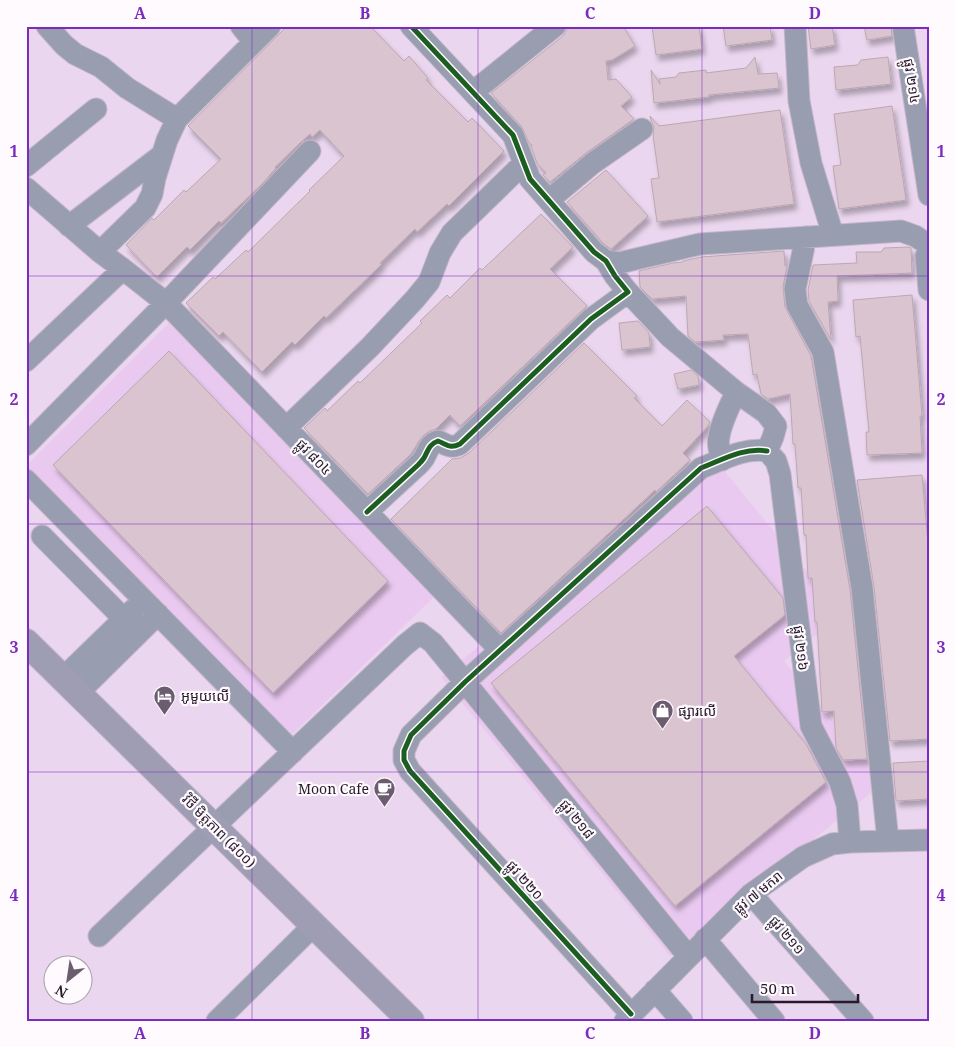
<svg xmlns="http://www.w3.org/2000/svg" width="955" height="1047" font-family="'Noto Serif','Noto Sans Khmer',serif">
<defs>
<filter id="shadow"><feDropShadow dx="3" dy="5.5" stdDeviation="2.5" flood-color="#0004"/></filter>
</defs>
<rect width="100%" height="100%" fill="#ead6ee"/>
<path fill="#eac9f0" d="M169 323 437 594 275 751 26 496V466Z
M712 456 842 614 784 661 884 782 670 956 441 677Z"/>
<path fill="#d9c4cf" stroke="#bca7b2" filter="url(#shadow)" d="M287 26H370L404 61 409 56 428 78 426 80 468 122 472 118 504 151 449 206 447 204 417 232 415 229 380 263 382 264 326 318 324 316 295 345 292 342 262 372 223 332 219 336 186 303 213 277 215 279 246 250 248 252 310 191 309 190 344 156 320 130 312 137 310 134 301 142 275 167 276 168 262 184 221 223 219 221 190 250 187 247 157 277 126 245 152 218 154 220 184 190 186 192 221 159 188 126Z
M567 26H623L635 46 612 60 606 61 607 69 608 80 616 79 632 97 621 106 634 119 586 153 550 182 543 175 546 173 537 163 531 146 532 145 529 143 522 127 491 93 563 36 566 31Z
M652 26H699L702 49 656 55Z
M723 26H770L772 40 726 46Z
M808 26H832L835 45 811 49Z
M864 26H891L892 36 867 40Z
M755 57 758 74 777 73 779 88 709 95V97L654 103 651 70 660 84 659 79 676 77 679 73 706 70V73L746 68Z
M888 57 891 84 836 90 834 67 858 65 861 60Z
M892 106 906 200 839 209 833 166 841 165 834 114Z
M780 110 794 204 657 222 651 179 659 178 653 135 654 127 651 120 650 116 659 126Z
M606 170 648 216 611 249 603 243 567 202Z
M541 214 573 247 550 269 587 306 460 426 450 415 436 429 430 431 424 435 419 441 411 454 368 494 304 428 325 408 327 411 358 381 360 383 422 323 420 321 447 295 450 298 480 268 482 270Z
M908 247 911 248 912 273 837 276 838 301 828 302 831 340 809 301 808 290 813 265 857 263 856 252H881L884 248Z
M784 251 785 266H787L783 287 785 307 811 356 850 590 867 759 843 760 836 748 834 711 822 712 817 622H815L812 578H808L806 535H804L801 488H798L795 444H793L790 394 768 399 761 394 757 374 753 375 748 334 723 335 724 340 695 342 688 336 686 296 652 299 640 287 639 271 673 263 683 262V261L701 257Z
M912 295 922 416H920L922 453 867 455 866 432H869L860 336 856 337 853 300Z
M638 321 649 333 650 347 622 350 619 323Z
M584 343 637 396 634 398 662 426 687 400 710 422 708 426 683 453 690 460 656 492 655 490 578 562 501 633 391 519 452 459 460 458 469 453Z
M169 351 388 581 273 693 53 465Z
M691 370 698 376 699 385 678 389 674 374Z
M922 475 929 555V739L890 741 874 587 857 480Z
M707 506 783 598 785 615 734 656 806 744 826 782 675 906 491 683Z
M929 761V799L896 801 893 763Z"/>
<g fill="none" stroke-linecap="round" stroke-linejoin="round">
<defs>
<path id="minor" d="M47 26 64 45 75 54 101 67 127 88 177 119
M241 26 254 42
M795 26 799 101 811 163 833 235
M903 26 929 195
M473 92 555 26
M26 166 96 109
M26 188 100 252 123 269 166 303 500 650
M549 200 593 163 642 129
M69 226 162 155
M806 237 795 289 797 305 823 352 862 588 888 841
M929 250 926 256 929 290
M100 252 145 208 152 194 155 178 167 140 177 119 270 26
M606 261 619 263 700 244 901 231 915 236 929 245
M628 292 670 337 736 392 766 413 776 426 773 437 767 451
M26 361 123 269
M286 428 370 347 415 299 429 282 440 253 452 233 524 163
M26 445 166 303 310 151
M767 451 776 461 780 474 811 726 840 782 847 805 850 842
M722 460C720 452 717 444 719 437 721 422 730 406 736 392
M26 480 293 752
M367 512 418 465C420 463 422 461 424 458 428 451 429 444 438 441 448 445 450 449 460 444L591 319 628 292 615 276 606 261 594 252 530 179 513 135 411 26
M42 536 124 619
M63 678 133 610
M78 693 158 614
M751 894 863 1021
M99 936 405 645 420 633 433 643 465 682 688 956
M705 939 774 1021
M655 990 682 1021
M631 1014 410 771 404 760V751L411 735 465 682 701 468C722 460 744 447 767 451
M217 1021 314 925
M625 1021 751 894 803 857 832 844 850 842 929 840"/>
<path id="major" d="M26 642 411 1021"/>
</defs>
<use href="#minor" stroke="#c5b6c9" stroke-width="23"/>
<use href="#major" stroke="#c5b6c9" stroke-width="28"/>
<use href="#minor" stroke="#989daf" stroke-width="21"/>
<use href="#major" stroke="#9e9db3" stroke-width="26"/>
<defs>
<path id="cycleway" d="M367 512 418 465C420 463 422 461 424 458 428 451 429 444 438 441 448 445 450 449 460 444L591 319 628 292 615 276 606 261 594 252 530 179 513 135 411 26
M631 1014 410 771 404 760V751L411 735 465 682 701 468C722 460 744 447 767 451"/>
</defs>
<use href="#cycleway" stroke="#fefafe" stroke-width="8"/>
<use href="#cycleway" stroke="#1b5e20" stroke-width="5"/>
</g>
<path fill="none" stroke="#7b2cbf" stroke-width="1" stroke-opacity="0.55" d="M252 26V1021M478 26V1021M702 26V1021M26 276H929M26 524H929M26 772H929"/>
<defs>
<symbol id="hotel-pin" viewBox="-11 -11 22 30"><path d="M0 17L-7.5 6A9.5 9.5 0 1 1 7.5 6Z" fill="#6c5c6f" stroke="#fefafe"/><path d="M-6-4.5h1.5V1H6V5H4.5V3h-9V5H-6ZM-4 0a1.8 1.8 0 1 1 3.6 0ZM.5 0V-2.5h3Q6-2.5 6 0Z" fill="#fff"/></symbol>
<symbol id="shop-pin" viewBox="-11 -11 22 30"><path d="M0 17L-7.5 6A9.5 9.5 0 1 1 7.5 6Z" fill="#6c5c6f" stroke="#fefafe"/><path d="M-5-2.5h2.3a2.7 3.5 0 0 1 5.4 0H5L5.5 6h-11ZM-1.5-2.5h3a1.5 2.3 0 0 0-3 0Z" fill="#fff"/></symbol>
<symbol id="cafe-pin" viewBox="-11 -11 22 30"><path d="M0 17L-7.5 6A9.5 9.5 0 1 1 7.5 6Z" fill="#6c5c6f" stroke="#fefafe"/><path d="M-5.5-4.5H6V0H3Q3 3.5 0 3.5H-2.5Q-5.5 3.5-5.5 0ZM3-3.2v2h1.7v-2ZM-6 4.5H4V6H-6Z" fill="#fff"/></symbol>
</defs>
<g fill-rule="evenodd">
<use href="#hotel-pin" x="152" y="684" width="25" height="34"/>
<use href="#shop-pin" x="650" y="698" width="25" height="34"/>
<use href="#cafe-pin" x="372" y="776" width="25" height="34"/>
</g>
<g text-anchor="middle" stroke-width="4.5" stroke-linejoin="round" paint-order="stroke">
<g font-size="14" fill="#281a2b" stroke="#fefafe">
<text transform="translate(912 81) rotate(81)" y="5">ផ្លូវ ២១៤</text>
<text transform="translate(314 457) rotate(46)" y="5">ផ្លូវ ៨០៤</text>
<text transform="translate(801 648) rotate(83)" y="5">ផ្លូវ ២១៦</text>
<text transform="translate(577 819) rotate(51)" y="5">ផ្លូវ ២១៨</text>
<text transform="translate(219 831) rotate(45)" y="5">វិថី មិត្តភាព (៨០០)</text>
<text transform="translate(525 880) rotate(48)" y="5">ផ្លូវ ២២០</text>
<text transform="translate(758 892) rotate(-39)" y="5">ផ្លូវ ៧ មករា</text>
<text transform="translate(787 935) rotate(49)" y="5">ផ្លូវ ២១១</text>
</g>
<g font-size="14" fill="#281a2b" stroke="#fefafe" text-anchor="start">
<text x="181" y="701">អូមួយលេី</text>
<text x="678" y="716">ផ្សារលើ</text>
<text x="369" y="794" text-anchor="end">Moon Cafe</text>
</g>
</g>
<rect width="955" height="1047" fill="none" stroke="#fefafe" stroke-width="55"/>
<g transform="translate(68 980) rotate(210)"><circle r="24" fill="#fefafe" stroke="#a8a0aa"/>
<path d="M0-4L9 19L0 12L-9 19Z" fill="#6c5c6f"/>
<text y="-8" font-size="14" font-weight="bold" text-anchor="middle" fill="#281a2b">N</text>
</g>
<path d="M752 994v8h106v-8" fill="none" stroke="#281a2b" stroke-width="2.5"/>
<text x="760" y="994" font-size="15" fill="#281a2b" stroke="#fefafe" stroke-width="4" paint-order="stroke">50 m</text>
<rect x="28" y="28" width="900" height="992" fill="none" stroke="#7b2cbf" stroke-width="2"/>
<g font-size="16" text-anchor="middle" font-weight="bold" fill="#7b2cbf">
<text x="140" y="19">A</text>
<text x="365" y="19">B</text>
<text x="590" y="19">C</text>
<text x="815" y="19">D</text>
<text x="14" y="157">1</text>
<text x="941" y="157">1</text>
<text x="14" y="405">2</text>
<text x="941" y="405">2</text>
<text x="14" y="653">3</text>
<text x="941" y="653">3</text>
<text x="14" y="901">4</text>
<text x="941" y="901">4</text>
<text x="140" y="1039">A</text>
<text x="365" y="1039">B</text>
<text x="590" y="1039">C</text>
<text x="815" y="1039">D</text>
</g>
</svg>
